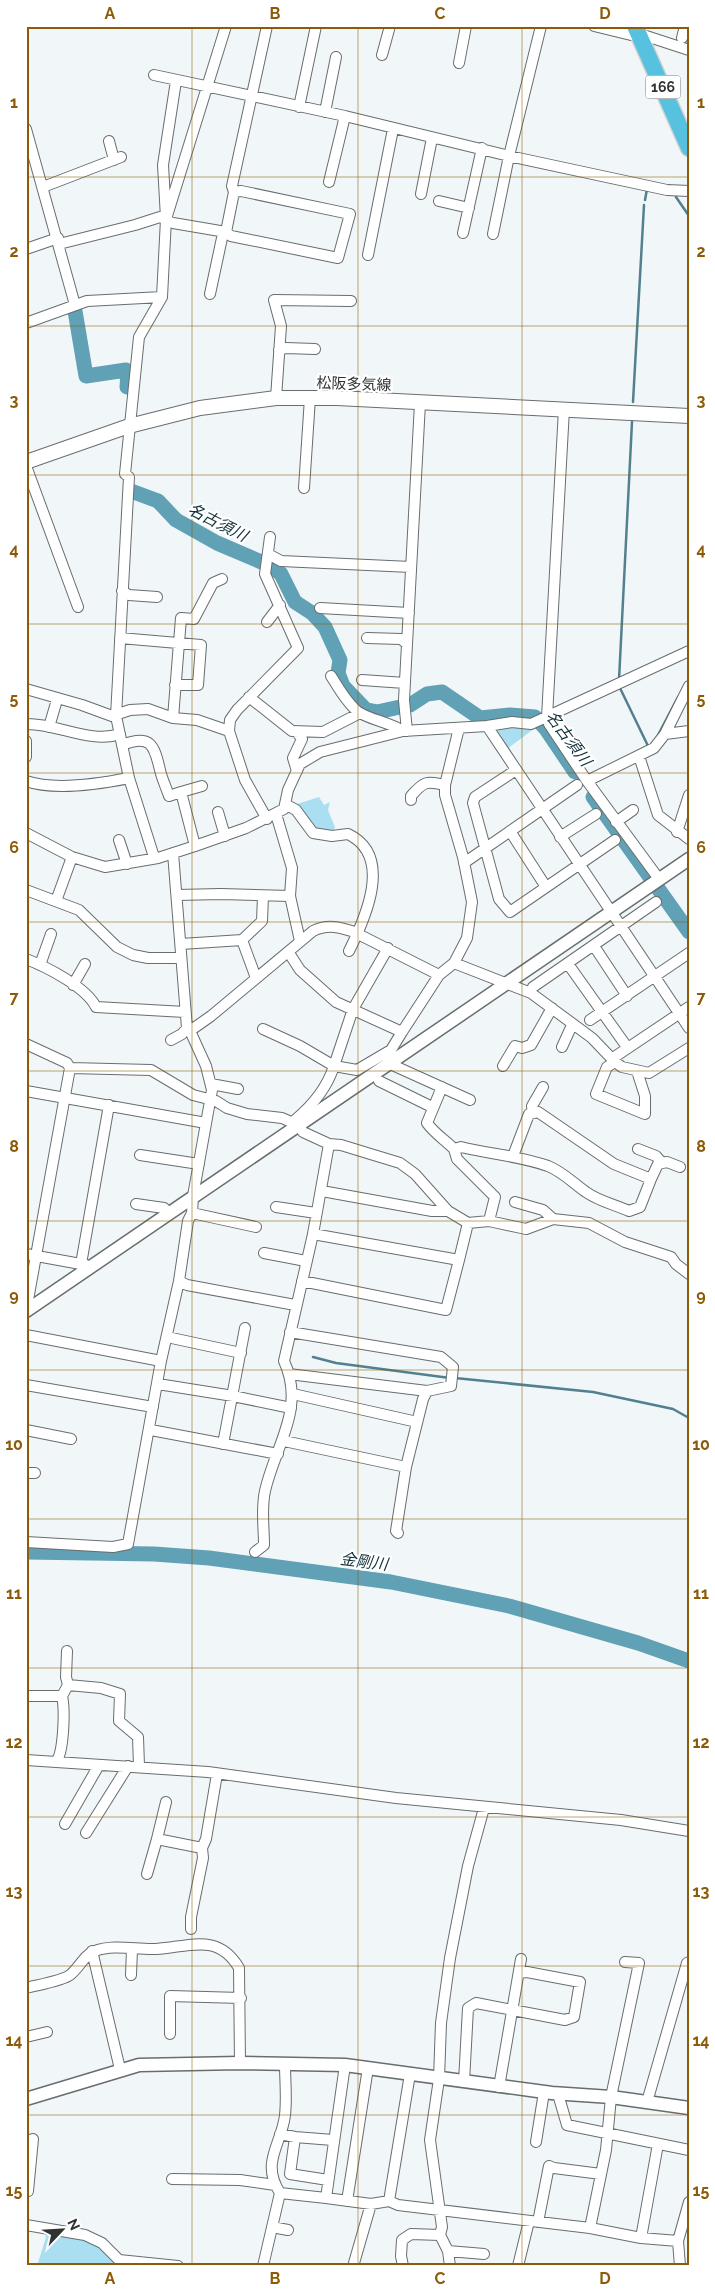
<svg xmlns="http://www.w3.org/2000/svg" width="715" height="2292" font-family="Raleway,'Noto Sans JP',sans-serif">
<rect width="100%" height="100%" fill="#f1f7f9"/>
<path fill="#aadff1" d="M531 726 535 728 507 749 496 733 500 729Z
M319 797 324 805 330 802 328 810 335 827 333 832 314 829 294 805Z
M43 2230 84 2239 100 2246 113 2261 132 2266H37L46 2237Z"/>
<g fill="none" stroke-linecap="round" stroke-linejoin="round">
<path stroke="#52808e" stroke-width="2.5" d="M676 197 689 216
M645 200 647 189
M633 402 644 205
M619 680 632 422
M619 686 649 748
M657 737 678 697
M313 1357 336 1363 450 1378
M455 1378 593 1392 673 1409 689 1418"/>
<path stroke="#61a1b5" stroke-width="15" d="M75 311 86 376 126 370 128 372 127 387
M131 491 158 501 176 520 217 543 273 567 281 574 295 602 312 613 325 627 340 660 338 673 343 686 366 710 377 712 400 707 410 705 427 694 442 692 480 718 510 715 535 717 546 729 575 772
M593 797 689 932
M26 1552 154 1554 209 1558 391 1582 509 1606 638 1643 689 1661"/>
<defs>
<path id="minor" d="M594 26 631 35 637 33 689 50
M682 38 685 26
M382 55 390 26
M459 63 466 26
M154 75 345 116 509 156 667 190 689 191
M299 107 316 26
M325 112 336 57
M26 129 75 305
M109 141 114 160
M329 182 345 116
M43 187 121 157
M421 194 432 138
M439 201 469 208
M166 218 163 165 176 81
M463 233 482 148
M493 234 509 156 541 26
M59 244 135 225 160 217 173 223 226 232 234 192 232 186 267 26
M26 249 58 238
M368 255 393 129
M210 294 222 238 226 232 231 236 338 258 350 214 241 191 234 192
M26 323 87 301 162 297
M279 350 286 348 315 349
M276 398 281 326 274 300 351 301
M564 409 547 717 549 724 587 781 654 748 665 734 689 686
M26 466 78 607
M304 488 310 398
M268 554 281 561 411 567
M122 591 129 595 157 597
M320 608 409 613
M267 622 280 605
M120 638 201 645 198 685H175
M367 638 401 639 407 644
M331 676C338 687 346 702 357 711 367 719 389 722 403 731
M362 680 405 683
M26 689 82 705 112 716 130 710 148 709 173 718 197 720 229 731 230 720 237 710 298 648 265 574 270 537
M249 697 292 731 323 732 360 713
M173 718 181 618 194 619 213 583 222 579
M26 724C56 723 90 744 120 734
M487 726 689 1028
M49 727 56 703
M459 728 445 785V795L463 857 472 902 467 938 454 963 531 993 592 1038 615 1062 622 1067 649 1073 689 1048
M229 731 245 780 267 819
M296 731 302 739 293 758 297 771
M407 731 404 700 420 403
M665 734 689 731
M26 741V757
M122 745C150 734 154 744 160 770 162 779 166 787 169 796L181 792
M639 756 658 815 689 839
M516 770 475 797 473 803 499 899 510 912 615 840
M26 781C55 791 99 784 129 778
M587 781 659 879
M411 800V796C424 781 426 781 445 785
M285 804 296 810 313 833 332 836 348 834C394 856 365 919 349 951
M218 812 225 836
M276 814 292 868 290 896
M616 822 633 810
M510 831 546 887
M677 832 689 795
M26 833 72 857 105 867 158 858 195 846 246 828 284 809 288 790 300 764 320 752 403 731 487 726 512 722 531 724 689 651
M560 837 596 814
M119 840 127 864
M195 846 181 792 202 786
M154 857 129 778 116 716 129 477 125 474 139 337 162 297 166 219 226 26
M464 863 577 785
M26 890 79 910 117 947 133 955 148 958H181
M177 895 221 894 290 896 300 941
M56 901 72 857
M358 934 439 975 454 963
M242 940 262 921 263 896
M181 944 242 940 256 978
M594 946 627 996
M289 953 300 970 336 1002 402 1032 391 1050 357 1070 334 1066C327 1088 313 1105 295 1120L303 1132 329 1144 341 1145 400 1163 415 1174 448 1211 468 1223 459 1260
M26 959C47 967 86 987 96 1007L185 1012
M568 964 627 1047
M40 965 51 934
M73 985 85 964
M531 993 533 987 656 902
M590 1020 689 953
M263 1029 300 1046 334 1066 353 1009 388 948
M402 1032 439 975
M171 1040 182 1034 187 1028H194L211 1016 313 931C329 923 342 928 358 933
M26 1044 67 1063 70 1068 26 1311
M562 1047 572 1025
M388 1063 470 1100
M503 1066 515 1046 522 1048 531 1045 552 1008
M70 1068 151 1070 193 1095 216 1101 227 1108 247 1114 282 1118 298 1125
M637 1071 645 1096V1114L596 1094 607 1067 615 1062 616 1056 689 1007
M379 1081 432 1107
M211 1084 238 1089
M442 1087 427 1123C434 1133 445 1140 454 1149L461 1147C490 1154 520 1156 548 1166 563 1172 573 1183 586 1192 598 1201 616 1205 629 1211L640 1207 651 1179 614 1164 538 1112 529 1114 513 1156
M26 1091 206 1123
M533 1113 532 1106 543 1087
M454 1149 457 1159 495 1197 489 1221
M638 1149 656 1156 662 1163
M140 1155 199 1164
M651 1179 658 1164 667 1162 680 1167
M322 1191 432 1211H448
M515 1202 543 1210 553 1219
M136 1204 164 1208 169 1213
M276 1207 316 1213
M192 1213 256 1227
M468 1223 489 1221 526 1229 553 1219 589 1223 625 1242 671 1257 676 1264 689 1274
M264 1253 306 1261
M26 1254 86 1265
M81 1264 109 1105
M179 1281 187 1285 295 1305
M302 1281 446 1310 459 1260 313 1234
M290 1332 441 1357 453 1367 451 1386 427 1391 423 1399 406 1467 396 1531 398 1533
M26 1335 161 1361
M167 1337 241 1353
M289 1374 427 1391
M158 1384 233 1396 291 1408
M26 1385 153 1407
M293 1394 417 1422
M26 1430 71 1439
M151 1430 278 1454
M284 1441 406 1467
M223 1444 245 1328
M26 1473H35
M26 1542 113 1547 128 1544 161 1361 179 1281 188 1221 192 1213 193 1196 212 1090 206 1066 191 1033 187 1028 173 853
M255 1552 264 1545C264 1528 261 1508 265 1491 275 1446 306 1409 284 1361L313 1234 329 1144
M68 1685 101 1688 120 1694 119 1721 138 1737 139 1766
M26 1696H62L68 1685 66 1677 67 1651
M26 1760 208 1772 396 1798 621 1820 689 1831
M56 1762C64 1752 65 1709 62 1696
M65 1824 99 1765
M86 1833 128 1766
M157 1839 166 1802
M147 1874 157 1839 202 1848
M191 1929V1917L203 1858 202 1848 206 1839 217 1774
M92 1951 120 2069
M131 1975 132 1949
M26 1988C37 1985 62 1981 70 1975 79 1968 85 1954 95 1951 114 1944 137 1950 156 1949 189 1947 218 1932 239 1968L240 2063
M170 2034V1996L241 1998
M26 2037 47 2032
M345 2065 326 2198 371 2204 389 2201 398 2205 590 2228 641 2238 678 2241
M464 2082 468 2008 476 2003 565 2020 574 2017 580 1982 527 1972 519 1973
M499 2087 521 1959
M558 2094 567 2125 689 2150
M647 2102 687 1963 689 1962
M280 2134 295 2137 333 2140
M295 2137 290 2174 328 2180
M26 2141 33 2139 28 2191H26
M536 2142 544 2092
M172 2179 240 2180 275 2185
M280 2193 326 2198
M347 2201 368 2068
M389 2201 410 2074
M538 2222 549 2166 554 2168 601 2174
M26 2225 85 2235 102 2243 119 2260 178 2266
M272 2227 288 2230
M590 2228 606 2150 611 2097 639 1963 625 1962
M641 2238 658 2144
M448 2251 484 2254
M354 2263 371 2204
M263 2266 280 2193C260 2162 282 2144 285 2115 287 2098 285 2081 285 2064
M403 2266 401 2256 402 2240 411 2234 440 2235
M450 2266 448 2251 440 2235 442 2227 430 2140 439 2079 441 2023 450 1958 468 1866 484 1808
M518 2266 529 2221
M680 2266 678 2241 689 2202"/>
<path id="tertiary" d="M26 1311 689 859
M26 2099 139 2065 240 2063 345 2065 552 2093 611 2097 689 2108"/>
<path id="secondary" d="M26 462 129 426 200 408 276 398H337L689 416"/>
<path id="trunk" d="M635 26 689 148"/>
</defs>
<use href="#minor" stroke="#686d6f" stroke-width="12"/>
<use href="#tertiary" stroke="#686d6f" stroke-width="15"/>
<use href="#secondary" stroke="#686d6f" stroke-width="16"/>
<use href="#trunk" stroke="#d1d2d2" stroke-width="19"/>
<use href="#minor" stroke="#fff" stroke-width="10"/>
<use href="#tertiary" stroke="#fff" stroke-width="12"/>
<use href="#secondary" stroke="#fff" stroke-width="14"/>
<use href="#trunk" stroke="#57c2e0" stroke-width="16"/>
</g>
<path fill="none" stroke="#8d5b07" stroke-width="1" stroke-opacity="0.55" d="M192 26V2266M358 26V2266M522 26V2266M26 177H689M26 326H689M26 475H689M26 624H689M26 773H689M26 922H689M26 1071H689M26 1221H689M26 1370H689M26 1519H689M26 1668H689M26 1817H689M26 1966H689M26 2115H689"/>
<g text-anchor="middle" stroke-width="4.5" stroke-linejoin="round" paint-order="stroke">
<rect fill="#fff" stroke="#6e7070" stroke-width="1" x="645.5" y="75.5" width="35" height="23" rx="4"/>
<g font-size="14" font-weight="bold" fill="#303233">
<text x="663" y="92">166</text>
</g>
<g font-size="15" fill="#303233" stroke="#fff">
<text transform="translate(354 384) rotate(2)" y="5">松阪多気線</text>
</g>
<g font-size="16" font-style="italic" fill="#12313b" stroke="#fff">
<text transform="translate(218 522) rotate(27)" y="6">名古須川</text>
<text transform="translate(569 738) rotate(53)" y="6">名古須川</text>
<text transform="translate(364 1561) rotate(7)" y="6">金剛川</text>
</g>
</g>
<rect width="715" height="2292" fill="none" stroke="#ffffff" stroke-width="55"/>
<g transform="translate(62 2230) rotate(65)" stroke="#ffffff" stroke-width="4" paint-order="stroke">
<path d="M0-4L9 19L0 12L-9 19Z" fill="#303233"/>
<text y="-8" font-size="14" font-weight="bold" text-anchor="middle" fill="#303233">N</text>
</g>
<rect x="28" y="28" width="660" height="2236" fill="none" stroke="#8d5b07" stroke-width="2"/>
<g font-size="16" text-anchor="middle" font-weight="bold" fill="#8d5b07">
<text x="110" y="19">A</text>
<text x="275" y="19">B</text>
<text x="440" y="19">C</text>
<text x="605" y="19">D</text>
<text x="14" y="108">1</text>
<text x="701" y="108">1</text>
<text x="14" y="257">2</text>
<text x="701" y="257">2</text>
<text x="14" y="406">3</text>
<text x="701" y="406">3</text>
<text x="14" y="555">4</text>
<text x="701" y="555">4</text>
<text x="14" y="704">5</text>
<text x="701" y="704">5</text>
<text x="14" y="853">6</text>
<text x="701" y="853">6</text>
<text x="14" y="1003">7</text>
<text x="701" y="1003">7</text>
<text x="14" y="1152">8</text>
<text x="701" y="1152">8</text>
<text x="14" y="1301">9</text>
<text x="701" y="1301">9</text>
<text x="14" y="1450">10</text>
<text x="701" y="1450">10</text>
<text x="14" y="1599">11</text>
<text x="701" y="1599">11</text>
<text x="14" y="1748">12</text>
<text x="701" y="1748">12</text>
<text x="14" y="1897">13</text>
<text x="701" y="1897">13</text>
<text x="14" y="2046">14</text>
<text x="701" y="2046">14</text>
<text x="14" y="2196">15</text>
<text x="701" y="2196">15</text>
<text x="110" y="2284">A</text>
<text x="275" y="2284">B</text>
<text x="440" y="2284">C</text>
<text x="605" y="2284">D</text>
</g>
</svg>
